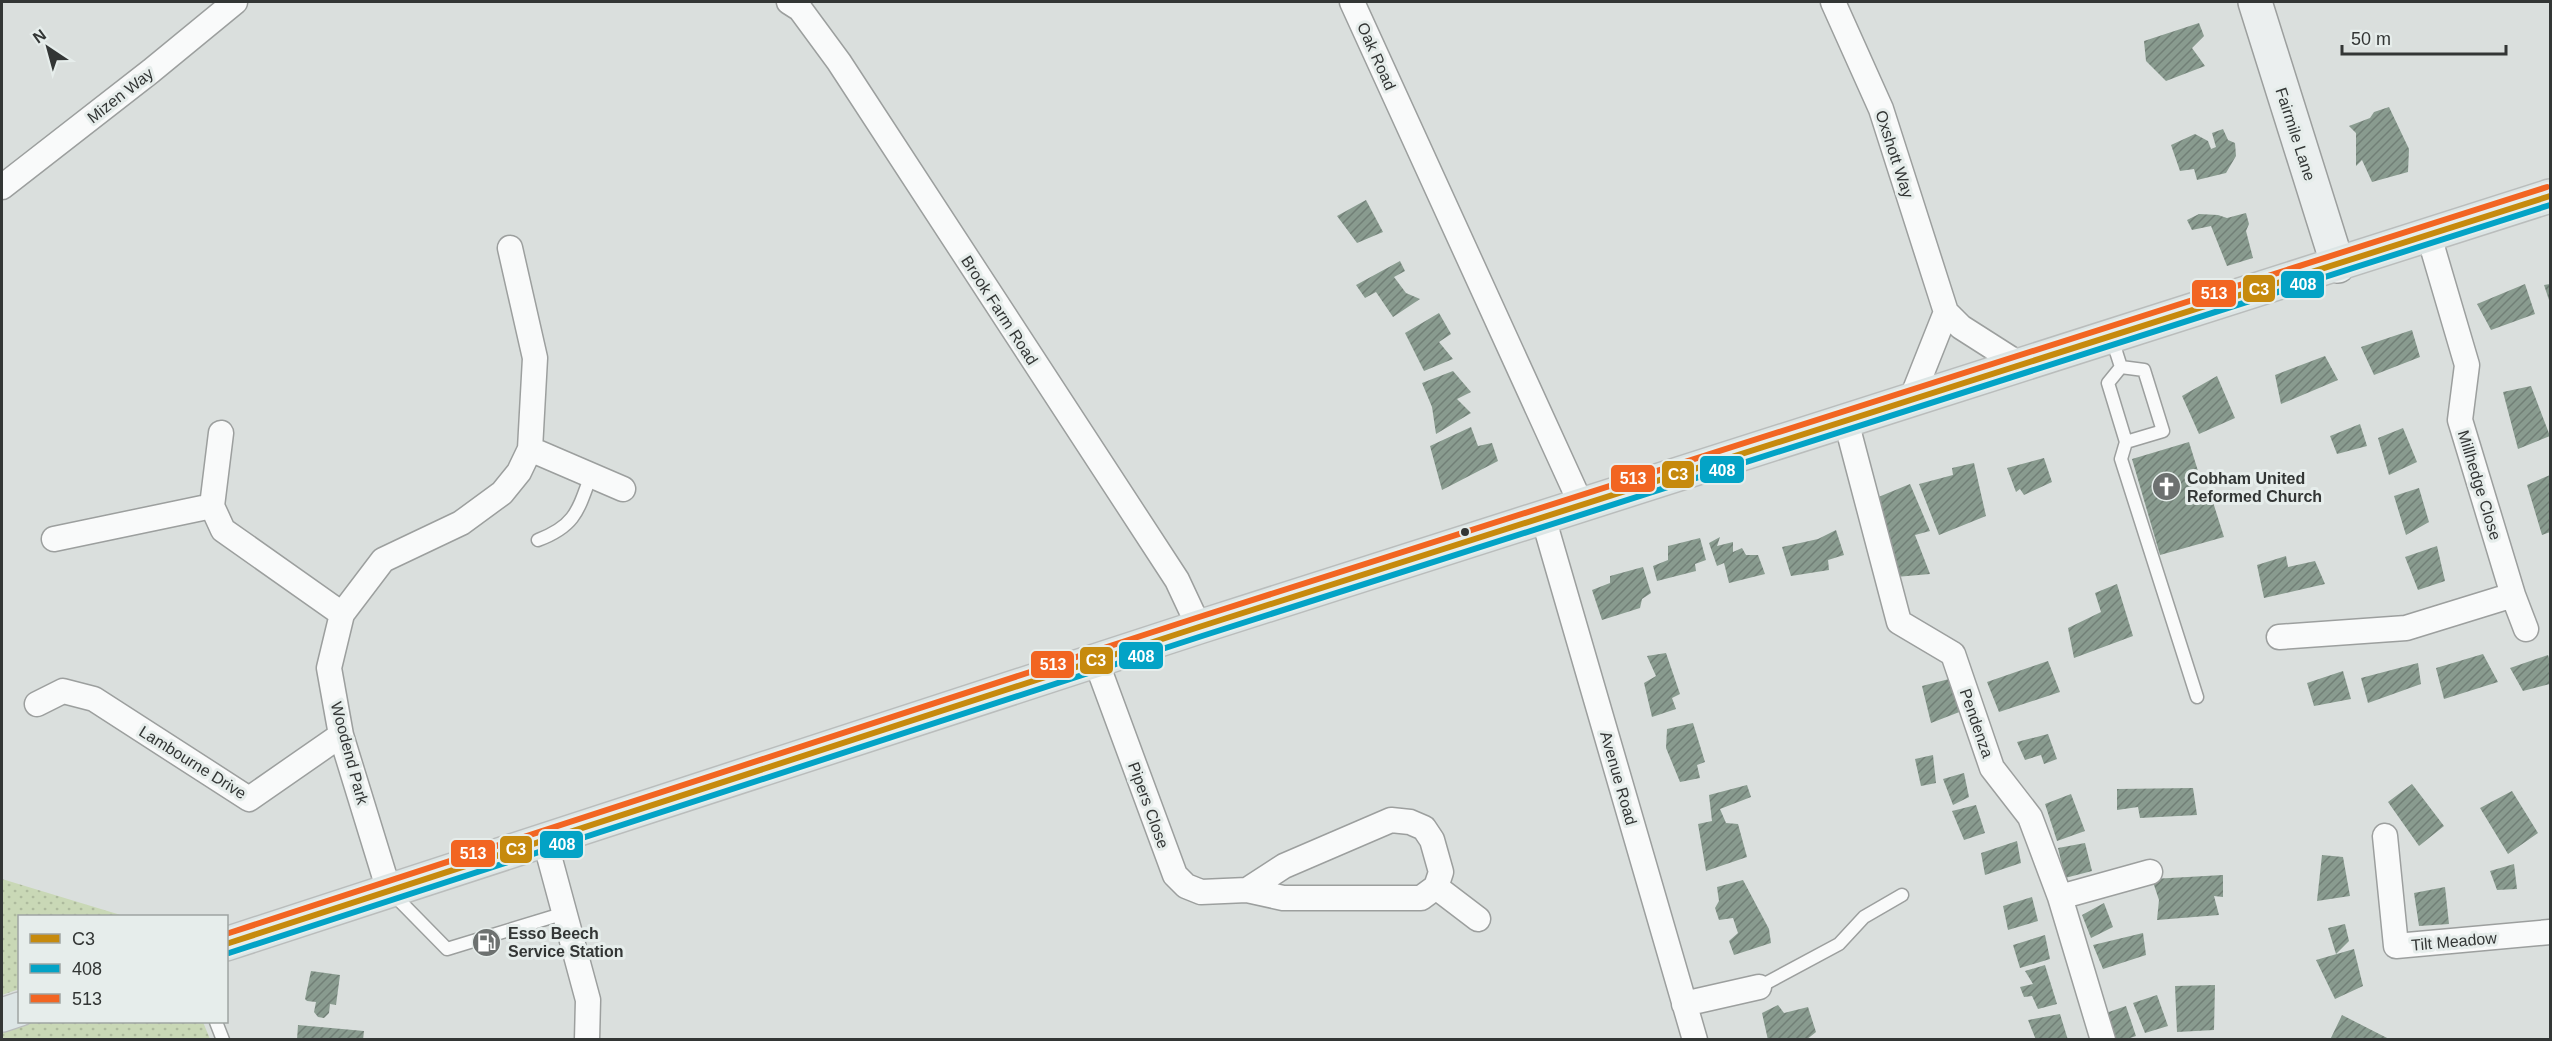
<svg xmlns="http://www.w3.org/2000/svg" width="2552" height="1041" font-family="Helvetica,sans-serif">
<defs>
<pattern id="green-dots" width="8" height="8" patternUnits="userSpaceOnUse" patternTransform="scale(1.5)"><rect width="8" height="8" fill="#c9d8b6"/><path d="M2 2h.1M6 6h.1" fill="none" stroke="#adba9d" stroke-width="1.8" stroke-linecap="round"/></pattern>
<pattern id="building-hatch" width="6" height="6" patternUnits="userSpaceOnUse" patternTransform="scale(1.5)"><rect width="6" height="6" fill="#899b8f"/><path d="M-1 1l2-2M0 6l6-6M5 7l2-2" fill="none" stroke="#717f76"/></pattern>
</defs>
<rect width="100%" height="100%" fill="#dadfdd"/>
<path fill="url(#green-dots)" d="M2 879 124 916H20L19 989 2 995Z
M20 1022H203L210 1039H2V1026Z"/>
<path fill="url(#building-hatch)" d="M2199 23 2204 36 2192 48 2205 66 2166 81 2146 61 2144 41Z
M2389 107 2409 149 2408 172 2372 182 2362 160 2356 166V133L2349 126 2370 118 2374 112Z
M2223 129 2228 140 2235 143 2236 156 2226 173 2197 180 2194 169 2180 171 2171 145 2195 134 2208 141 2211 149 2216 147 2212 133Z
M1366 200 1383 232 1357 243 1337 216Z
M2246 213 2249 224 2246 231 2253 258 2227 266 2211 226 2192 230 2187 220 2199 214 2218 215 2227 218Z
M1400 261 1405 271 1394 277 1406 293 1420 299 1393 317 1376 292 1365 298 1356 285Z
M2525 284 2535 314 2491 330 2477 304Z
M2550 284V303L2544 285Z
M1439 313 1451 334 1439 342 1453 359 1424 371 1405 333Z
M2412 330 2420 357 2374 375 2361 347Z
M2325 356 2338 380 2281 404 2275 375Z
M1453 371 1471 392 1457 399 1471 413 1436 434 1432 407 1422 383Z
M2217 376 2235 418 2199 434 2182 396Z
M2531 386 2550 436 2518 449 2503 392Z
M2360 424 2367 446 2337 454 2330 436Z
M1471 427 1478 446 1492 443 1498 461 1442 490 1430 446Z
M2403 428 2417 462 2389 475 2378 438Z
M2189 442 2198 471 2188 474 2196 503 2212 499 2224 537 2160 555 2132 459Z
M2044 458 2052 482 2024 495 2020 489 2016 492 2007 468Z
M1974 463 1986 516 1939 535 1919 484 1953 475 1952 468Z
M2550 475V532L2542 535 2527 485Z
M1910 484 1930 531 1915 535 1930 574 1896 577 1876 498Z
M2419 488 2429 522 2406 535 2394 496Z
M1836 530 1844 555 1828 560 1829 570 1791 576 1782 547 1818 539Z
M1720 537 1717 546 1733 542V552L1742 548 1746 555H1758L1765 574 1729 583 1724 563 1717 566 1709 543Z
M1700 538 1706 560 1695 564 1696 571 1657 581 1653 566 1668 560V546Z
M2437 546 2445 581 2418 590 2405 557Z
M2286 556 2288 567 2315 561 2325 584 2264 598 2257 565Z
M1643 567 1651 593 1642 599 1640 608 1602 620 1592 590 1610 583V576Z
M2117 584 2133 636 2074 658 2068 628 2101 612 2095 593Z
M1666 653 1680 694 1672 698 1676 709 1652 717 1644 683 1656 676 1647 656Z
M2483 654 2498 682 2444 699 2436 668Z
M2548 655 2550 661V684L2523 691 2510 668Z
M2048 661 2060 692 1999 712 1987 682Z
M2418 663 2421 684 2368 703 2361 678Z
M2343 671 2351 699 2314 706 2307 683Z
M1953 678 1962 711 1931 723 1922 686Z
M1693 723 1705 762 1697 765 1700 778 1680 782 1666 748 1667 729Z
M2048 734 2057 759 2044 764 2041 755 2025 760 2017 742Z
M1933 755 1936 783 1921 786 1915 759Z
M1964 773 1969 797 1953 805 1943 779Z
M2412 784 2444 826 2419 846 2388 802Z
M1747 785 1751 797 1720 809 1726 823 1738 824 1747 857 1706 871 1698 824 1712 821 1709 795Z
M2193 788 2197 815 2140 818 2138 807 2117 810V789Z
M2512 791 2538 833 2508 854 2480 808Z
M2071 794 2085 831 2057 841 2045 804Z
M1976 805 1985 833 1964 840 1952 811Z
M2017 841 2021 863 1985 875 1981 853Z
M2085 843 2092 871 2065 878 2058 848Z
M2322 855 2343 857 2350 896 2317 901Z
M2514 864 2517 889 2497 890 2490 871Z
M2223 875V897L2214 896 2219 915 2157 920 2159 900 2152 879Z
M1743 880 1769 929 1771 943 1734 955 1729 941 1738 933 1733 918 1719 920 1715 908 1719 901 1717 887Z
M2445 887 2449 924 2419 926 2414 893Z
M2032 897 2038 921 2008 930 2003 906Z
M2104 903 2113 927 2091 938 2082 915Z
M2345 924 2349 941 2336 954 2328 928Z
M2143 933 2146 955 2103 969 2093 945Z
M2045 935 2050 959 2020 968 2013 945Z
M2354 949 2363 986 2335 999 2316 960Z
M2045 965 2057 1004 2038 1009 2032 996 2024 997 2020 987 2033 984 2025 971Z
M311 971 340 975 336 1005 330 1004 329 1013 324 1018 318 1017 314 1012 316 1002 307 1001 305 999Z
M2215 985 2214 1030 2177 1032 2175 986Z
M2157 995 2168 1026 2145 1033 2133 1003Z
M1778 1005 1784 1013 1808 1007 1816 1032 1806 1040H1768L1762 1013Z
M2126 1006 2136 1036 2124 1040H2112L2103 1014Z
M2060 1014 2068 1040H2036L2028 1020Z
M2342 1015 2391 1040H2330Z
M298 1025 364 1031 363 1040H297Z"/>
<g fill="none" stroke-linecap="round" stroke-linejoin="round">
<defs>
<path id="lane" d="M2111 336 2121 367 2108 383 2126 442 2121 459 2197 697
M2121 367 2144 370 2163 431 2126 442
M538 540C575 526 578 511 591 475
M391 892 447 949 565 913
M1759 987 1839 944 1864 917 1902 895
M216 1022 223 1040"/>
<path id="street" d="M789 2 800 9 839 62 1177 580 1199 627
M1352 2 1581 504
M1833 2 1881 109 1946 312 1961 327 2019 364
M2 187 151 71 235 2
M1911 400 1946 312
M1846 421 1899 622 1953 654 1992 768 2030 817 2060 897 2103 1040
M221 433 212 506 223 530 342 614
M530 449 623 489
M1543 517 1695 1040
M54 539 212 506
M2513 595 2526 629
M2279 637 2406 628 2513 595 2460 420 2467 365 2429 236
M1096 661 1175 875 1186 886 1201 892 1247 890 1283 898H1421L1436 887 1441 872 1432 840 1424 828 1410 822 1391 820 1284 866 1247 890
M37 704 63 691 94 699 249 799 341 735
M2385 836 2396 946 2550 932
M545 841 588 1000 587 1040
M1436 887 1478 919
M389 891 341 735 329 668 342 614 383 560 461 523 502 493 519 472 530 449 535 358 510 248
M2060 897 2150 872
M1684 1004 1759 987"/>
<path id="secondary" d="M2255 2 2338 266"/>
<path id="primary" d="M226 944 1199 627 2550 196
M2 1015 20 1009"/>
</defs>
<use href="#lane" stroke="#9c9f9e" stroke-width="15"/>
<use href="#street" stroke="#9c9f9e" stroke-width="27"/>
<use href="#secondary" stroke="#9c9f9e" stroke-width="36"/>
<use href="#primary" stroke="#babdbc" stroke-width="36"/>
<use href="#lane" stroke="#f9fafa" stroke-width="12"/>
<use href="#street" stroke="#f9fafa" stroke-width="24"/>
<use href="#secondary" stroke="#ebefef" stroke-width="33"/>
<use href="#primary" stroke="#dce5e5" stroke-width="33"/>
<defs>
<path id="bus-1" d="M226 944 1199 627 2550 196"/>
<path id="bus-2" d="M229 953 1202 636 2550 205"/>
<path id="bus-3" d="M226 934 1196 618 2547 187"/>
</defs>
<use href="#bus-1" stroke="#e6edeb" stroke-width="10"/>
<use href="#bus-2" stroke="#e6edeb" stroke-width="10"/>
<use href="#bus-3" stroke="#e6edeb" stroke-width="10"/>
<use href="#bus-1" stroke="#c68a0d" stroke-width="6"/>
<use href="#bus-2" stroke="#03a3c6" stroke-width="6"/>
<use href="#bus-3" stroke="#f26522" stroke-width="6"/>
</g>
<defs>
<symbol id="church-disc" viewBox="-11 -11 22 22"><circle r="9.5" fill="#6d7170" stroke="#e6edeb"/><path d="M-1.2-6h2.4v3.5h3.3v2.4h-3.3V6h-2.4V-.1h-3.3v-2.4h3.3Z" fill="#fff"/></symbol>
<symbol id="fuel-disc" viewBox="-11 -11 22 22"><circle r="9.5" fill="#6d7170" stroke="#e6edeb"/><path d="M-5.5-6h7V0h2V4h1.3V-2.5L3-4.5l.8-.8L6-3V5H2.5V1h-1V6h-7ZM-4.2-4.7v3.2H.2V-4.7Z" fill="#fff"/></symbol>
</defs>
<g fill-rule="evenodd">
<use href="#church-disc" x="2150" y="470" width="33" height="33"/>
<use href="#fuel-disc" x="470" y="926" width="33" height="33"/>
</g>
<circle fill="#333635" stroke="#e6edeb" stroke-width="2" cx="1465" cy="532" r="5"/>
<g text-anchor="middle" stroke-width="6" stroke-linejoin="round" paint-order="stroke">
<g font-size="16" fill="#333635" stroke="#e6edeb">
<text transform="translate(1377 56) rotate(66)" y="6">Oak Road</text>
<text transform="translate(120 95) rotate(-38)" y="6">Mizen Way</text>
<text transform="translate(2296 134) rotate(72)" y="6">Fairmile Lane</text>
<text transform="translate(1895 154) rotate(72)" y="6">Oxshott Way</text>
<text transform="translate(1000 310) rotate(57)" y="6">Brook Farm Road</text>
<text transform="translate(2480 485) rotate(73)" y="6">Millhedge Close</text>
<text transform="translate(1977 723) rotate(71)" y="6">Pendenza</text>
<text transform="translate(350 753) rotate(75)" y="6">Woodend Park</text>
<text transform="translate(193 762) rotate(32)" y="6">Lambourne Drive</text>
<text transform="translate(1619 778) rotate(74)" y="6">Avenue Road</text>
<text transform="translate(1149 805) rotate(70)" y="6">Pipers Close</text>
<text transform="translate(2454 941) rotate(-5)" y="6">Tilt Meadow</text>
</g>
<g font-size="16" font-weight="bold" fill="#333635" stroke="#e6edeb" text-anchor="start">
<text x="2187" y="484">Cobham United<tspan x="2187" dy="18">Reformed Church</tspan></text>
<text x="508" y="939">Esso Beech<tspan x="508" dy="18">Service Station</tspan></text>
</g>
</g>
<g stroke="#e6edeb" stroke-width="2">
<rect x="2280" y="270" width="45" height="29" rx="6" fill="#03a3c6"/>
<rect x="2242" y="274" width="34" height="29" rx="6" fill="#c68a0d"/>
<rect x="2191" y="279" width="46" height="29" rx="6" fill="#f26522"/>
<rect x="1699" y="455" width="46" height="29" rx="6" fill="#03a3c6"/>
<rect x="1661" y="460" width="34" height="29" rx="6" fill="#c68a0d"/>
<rect x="1610" y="464" width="46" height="29" rx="6" fill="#f26522"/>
<rect x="1118" y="641" width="46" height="29" rx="6" fill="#03a3c6"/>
<rect x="1079" y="646" width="35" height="29" rx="6" fill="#c68a0d"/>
<rect x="1030" y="650" width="45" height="29" rx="6" fill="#f26522"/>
<rect x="539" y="830" width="45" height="29" rx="6" fill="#03a3c6"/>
<rect x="499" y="835" width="34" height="29" rx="6" fill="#c68a0d"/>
<rect x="450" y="839" width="46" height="29" rx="6" fill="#f26522"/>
</g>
<g font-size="16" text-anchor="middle" font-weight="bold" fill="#fff">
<text x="2303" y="290">408</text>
<text x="2259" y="295">C3</text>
<text x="2214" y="299">513</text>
<text x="1722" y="476">408</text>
<text x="1678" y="480">C3</text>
<text x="1633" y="484">513</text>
<text x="1141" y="662">408</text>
<text x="1096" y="666">C3</text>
<text x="1053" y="670">513</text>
<text x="562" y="850">408</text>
<text x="516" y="855">C3</text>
<text x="473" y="859">513</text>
</g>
<rect width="2552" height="1041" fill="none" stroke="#333635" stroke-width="6"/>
<rect x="18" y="915" width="210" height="108" fill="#e6edeb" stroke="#9ea4a2" stroke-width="1.5"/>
<rect x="30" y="934" width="30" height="9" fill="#c68a0d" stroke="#9ea4a2" stroke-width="1.5"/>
<text x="72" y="945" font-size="18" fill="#333635">C3</text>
<rect x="30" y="964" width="30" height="9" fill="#03a3c6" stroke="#9ea4a2" stroke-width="1.5"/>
<text x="72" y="975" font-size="18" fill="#333635">408</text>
<rect x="30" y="994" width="30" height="9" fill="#f26522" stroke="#9ea4a2" stroke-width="1.5"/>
<text x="72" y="1005" font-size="18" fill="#333635">513</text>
<g transform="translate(48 48) rotate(324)" stroke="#e6edeb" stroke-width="4.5" paint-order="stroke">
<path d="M0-4.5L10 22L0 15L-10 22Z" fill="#333635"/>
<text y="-9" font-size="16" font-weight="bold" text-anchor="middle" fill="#333635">N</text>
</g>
<path d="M2342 45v9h164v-9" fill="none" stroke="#333635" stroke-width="3"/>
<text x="2351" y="45" font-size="18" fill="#333635" stroke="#e6edeb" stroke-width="4.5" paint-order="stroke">50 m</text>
</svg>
